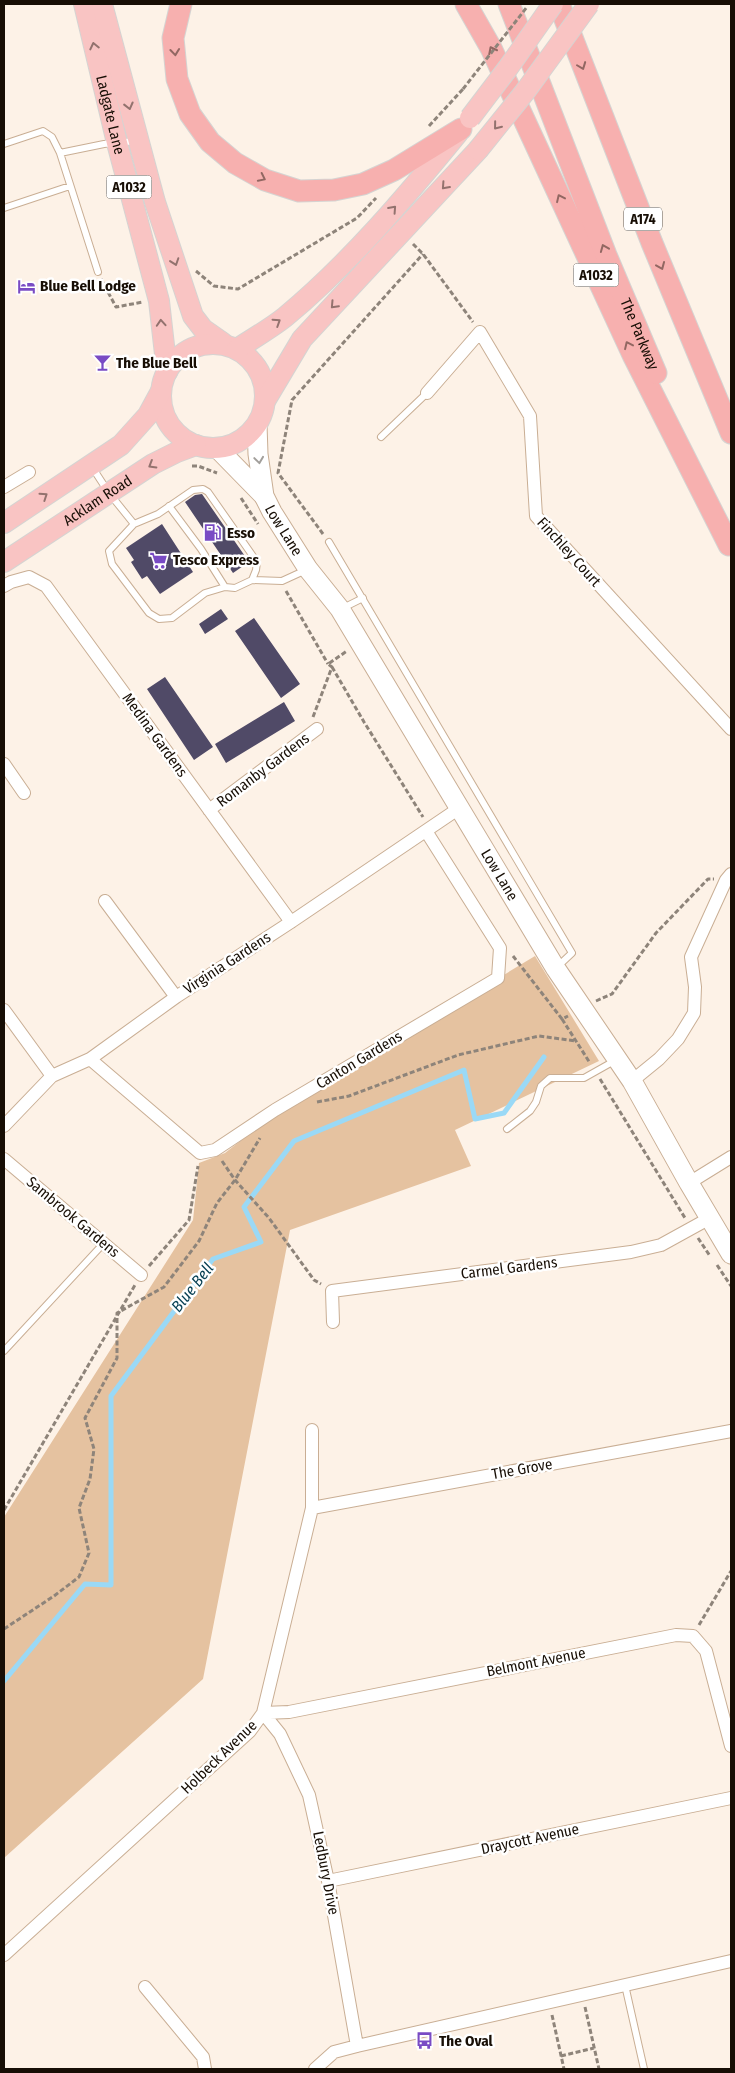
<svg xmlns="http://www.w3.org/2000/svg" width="735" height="2073" font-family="'Fira Sans Condensed',sans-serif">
<rect width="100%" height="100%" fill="#fdf2e7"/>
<path fill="#e5c2a0" d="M535 956 599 1061 455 1130 471 1166 290 1230 203 1679 4 1858V1517L193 1220 199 1163 225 1153 276 1113Z"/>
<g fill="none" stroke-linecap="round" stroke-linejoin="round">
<path stroke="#9ad9f6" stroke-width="5" d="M4 1681 85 1584 111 1585V1396L213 1259 261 1242 244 1207 294 1141 464 1070 475 1119 504 1113 544 1057"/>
</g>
<path fill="#504a67" d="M202 494 249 562 233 573 185 502 195 495Z
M162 524 193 572 160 594 147 576 142 579 131 562 134 560 126 548Z
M221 609 228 619 205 634 199 624Z
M254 618 300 684 281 698 235 631Z
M165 677 213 747 194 760 147 689Z
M284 702 295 721 226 763 215 744Z"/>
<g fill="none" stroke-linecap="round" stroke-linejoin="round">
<defs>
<path id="service" d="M4 144 43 131 52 137 60 153
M4 208 70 186
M98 272 60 153 104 144 136 141
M381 437 427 393
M92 467 109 493 134 524 109 551 112 564 149 613 159 619 172 618 205 593 225 587 235 588 252 580 256 570 257 562 208 492 203 489 193 490 158 514 134 524
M169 506 201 549 225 587
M329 542 572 953 556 968
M252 580 282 581 306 570
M341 609 363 598
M507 1129 530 1111 536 1102 541 1086 550 1078H584L616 1060
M4 1351 104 1243
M625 1985 644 2069"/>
<path id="minor" d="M427 393 480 332 530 416 536 516 731 729
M4 487 29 472
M4 586 11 582 29 577 46 586 291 922
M4 764 24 793
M209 810 317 729
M105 901 176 997
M4 1010 52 1076
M90 1059 200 1153 215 1150 275 1110 498 978 500 948 426 831
M632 1081 659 1059 678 1039 694 1013 695 987 691 957 726 880 731 874
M4 1126 52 1076 90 1059 176 997 291 922 458 809
M4 1159 141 1275
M689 1183 731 1157
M333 1322 332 1291 631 1252 661 1245 710 1218
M312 1508 731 1431
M263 1713 289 1712 676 1635 693 1636 706 1651 731 1746
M263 1713 280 1734 309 1795 328 1881 357 2046
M328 1881 731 1798
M4 1955 250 1731 263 1713 312 1508V1430
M145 1987 203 2057 205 2069
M315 2069 334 2052 357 2046 731 1961"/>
<g id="secondary">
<path id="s1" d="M257 424 258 454 264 496 272 512 308 569 340 609 556 969 632 1081 689 1183 731 1254"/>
<path d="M217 448 264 496"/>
</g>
<g id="primary">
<path id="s2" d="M84 4 117 143 159 301 167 372"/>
<path d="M102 4 155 202 193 316 203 329 223 343"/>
<circle cx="213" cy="396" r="52"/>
<path d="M237 349C252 339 270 329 285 317 349 264 405 198 458 133"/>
<path d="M265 401 302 339 478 150"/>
<path d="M4 523 121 445 148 415 161 391"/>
<path id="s3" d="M4 562 153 464 177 452 196 445"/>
</g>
<g id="trunk">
<path d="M181 4 173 38 177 79 190 114 210 142 235 163 265 180 299 191 334 190 363 184 394 170 461 129"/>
<path d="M466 4 491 48 633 355 729 545"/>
<path id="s4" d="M509 4 606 255 656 373"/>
<path d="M559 4 652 243 731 433"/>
</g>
</defs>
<use href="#service" stroke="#c9ae94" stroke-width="8"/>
<use href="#minor" stroke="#c9ae94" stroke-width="14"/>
<use href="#secondary" stroke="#c9ae94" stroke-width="21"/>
<use href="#primary" stroke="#d5d4d2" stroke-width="22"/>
<use href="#trunk" stroke="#d5d4d2" stroke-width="23"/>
<path stroke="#8e847a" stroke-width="3" stroke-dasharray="5 2.5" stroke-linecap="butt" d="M429 126 463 89
M413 244 423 254 473 322
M196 271 214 286 238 289 357 218 376 198
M101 279 116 307 143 302
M192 466H198L217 473
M241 498 258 524
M323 534 278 473 292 400 423 254
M286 591 328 664
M332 667 364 722 423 817
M313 717 332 667 328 664 347 651
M513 956 562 1019 568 1016
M596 1001 612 994 656 933 708 879H714
M562 1019 590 1063
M600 1079 685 1218
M317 1102 349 1096 458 1055 539 1036 576 1041
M222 1161 235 1180 269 1218 314 1280 321 1284
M698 1238 710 1256
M717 1265 731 1286
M149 1266 189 1220 198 1166
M4 1510 135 1285
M699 1625 731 1571
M4 1629 54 1596 79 1577 89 1553 79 1508 90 1479 94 1449 85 1418 117 1358V1313L164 1287 199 1241 217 1203 235 1180 260 1138
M585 2007 599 2069
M552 2015 564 2069
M561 2056 594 2048"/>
<use href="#service" stroke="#fff" stroke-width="6"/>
<use href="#minor" stroke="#fff" stroke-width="12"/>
<use href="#secondary" stroke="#fff" stroke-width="19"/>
<use href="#primary" stroke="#f9c4c3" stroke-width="20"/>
<use href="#trunk" stroke="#f7b0af" stroke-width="21"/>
<defs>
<path id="primary-bridge" d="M470 118 508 68 553 4
M478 150 524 93 589 4"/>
</defs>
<use href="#primary-bridge" stroke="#d5d4d2" stroke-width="22" stroke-linecap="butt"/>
<path stroke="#8e847a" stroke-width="3" stroke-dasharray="5 2.5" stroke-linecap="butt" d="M463 89 527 7"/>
<use href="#primary-bridge" stroke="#f9c4c3" stroke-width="20"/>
</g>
<defs><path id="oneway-chevron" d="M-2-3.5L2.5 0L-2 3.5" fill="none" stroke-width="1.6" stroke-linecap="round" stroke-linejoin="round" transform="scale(1.25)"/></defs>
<g stroke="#93726e">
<use href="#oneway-chevron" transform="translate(94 46) rotate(-103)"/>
<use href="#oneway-chevron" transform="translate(129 106) rotate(76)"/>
<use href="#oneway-chevron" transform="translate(497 126) rotate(129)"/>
<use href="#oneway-chevron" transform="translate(445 186) rotate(132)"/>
<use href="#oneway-chevron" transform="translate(393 209) rotate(-48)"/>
<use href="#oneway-chevron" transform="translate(175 262) rotate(71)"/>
<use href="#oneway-chevron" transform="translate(334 305) rotate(133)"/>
<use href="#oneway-chevron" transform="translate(277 322) rotate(-33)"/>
<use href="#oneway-chevron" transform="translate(161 323) rotate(-94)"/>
<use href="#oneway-chevron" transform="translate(152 465) rotate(149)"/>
<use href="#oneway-chevron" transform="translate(44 496) rotate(-34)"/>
</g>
<g stroke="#926762">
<use href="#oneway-chevron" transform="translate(492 50) rotate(-117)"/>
<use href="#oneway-chevron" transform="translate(175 52) rotate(84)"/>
<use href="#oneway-chevron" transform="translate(582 66) rotate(69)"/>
<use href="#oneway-chevron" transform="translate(262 178) rotate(26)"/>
<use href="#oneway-chevron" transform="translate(560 198) rotate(-115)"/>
<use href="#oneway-chevron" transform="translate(604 248) rotate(-112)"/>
<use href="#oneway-chevron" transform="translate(661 266) rotate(67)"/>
<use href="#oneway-chevron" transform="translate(628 345) rotate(-115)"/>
</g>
<use stroke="#a29f9b" href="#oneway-chevron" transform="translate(259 460) rotate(82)"/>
<defs>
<symbol id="hotel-bare" viewBox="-9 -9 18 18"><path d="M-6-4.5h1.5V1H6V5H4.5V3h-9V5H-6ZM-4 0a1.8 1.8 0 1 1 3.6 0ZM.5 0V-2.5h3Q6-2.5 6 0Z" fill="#794bc4" stroke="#fff" stroke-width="2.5" paint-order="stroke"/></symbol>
<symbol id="bar-bare" viewBox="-9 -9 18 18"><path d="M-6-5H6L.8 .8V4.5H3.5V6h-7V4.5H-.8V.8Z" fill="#794bc4" stroke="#fff" stroke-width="2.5" paint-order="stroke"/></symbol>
<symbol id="fuel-bare" viewBox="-9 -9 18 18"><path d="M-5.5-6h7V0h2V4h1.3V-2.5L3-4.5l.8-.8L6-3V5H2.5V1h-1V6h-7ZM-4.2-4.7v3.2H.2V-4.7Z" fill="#794bc4" stroke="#fff" stroke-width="2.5" paint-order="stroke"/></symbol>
<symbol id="supermarket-bare" viewBox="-9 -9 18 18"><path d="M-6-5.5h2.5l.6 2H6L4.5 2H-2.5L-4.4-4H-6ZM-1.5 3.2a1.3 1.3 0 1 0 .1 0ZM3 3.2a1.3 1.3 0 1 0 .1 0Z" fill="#794bc4" stroke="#fff" stroke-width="2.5" paint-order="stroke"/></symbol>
<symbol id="bus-bare" viewBox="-9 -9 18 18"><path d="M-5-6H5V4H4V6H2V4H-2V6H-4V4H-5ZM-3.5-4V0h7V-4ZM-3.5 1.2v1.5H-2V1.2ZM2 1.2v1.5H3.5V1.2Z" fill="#794bc4" stroke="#fff" stroke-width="2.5" paint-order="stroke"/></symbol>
</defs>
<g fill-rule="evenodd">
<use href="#hotel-bare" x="14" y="274" width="25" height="25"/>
<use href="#bar-bare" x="90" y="350" width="25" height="25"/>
<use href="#fuel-bare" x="200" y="520" width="25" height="25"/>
<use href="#supermarket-bare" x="146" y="548" width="25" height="25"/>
<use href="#bus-bare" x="412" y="2028" width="25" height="25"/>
</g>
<g text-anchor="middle" stroke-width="5" stroke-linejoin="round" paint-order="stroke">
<g fill="#fff" stroke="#5d5650" stroke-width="1">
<rect x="106.5" y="175.5" width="45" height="23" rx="4"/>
<rect x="624" y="207.5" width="38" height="23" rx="4"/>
<rect x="573.5" y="263.5" width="45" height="23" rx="4"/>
</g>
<g font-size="14" font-weight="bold" fill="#170e05">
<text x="129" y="192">A1032</text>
<text x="643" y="224">A174</text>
<text x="596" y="280">A1032</text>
</g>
<g font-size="15" fill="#170e05" stroke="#fff">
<text dy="5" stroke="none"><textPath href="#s2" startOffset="114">Ladgate Lane</textPath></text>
<text dy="5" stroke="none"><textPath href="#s4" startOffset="355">The Parkway</textPath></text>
<text dy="5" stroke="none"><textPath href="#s3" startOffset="112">Acklam Road</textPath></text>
<text dy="5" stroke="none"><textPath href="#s1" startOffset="112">Low Lane</textPath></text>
<text transform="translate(569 552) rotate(48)" y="5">Finchley Court</text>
<text transform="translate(155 735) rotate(54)" y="5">Medina Gardens</text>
<text transform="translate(263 770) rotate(-37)" y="5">Romanby Gardens</text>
<text dy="5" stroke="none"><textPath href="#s1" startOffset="519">Low Lane</textPath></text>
<text transform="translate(227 963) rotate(-33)" y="5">Virginia Gardens</text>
<text transform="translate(359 1060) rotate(-31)" y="5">Canton Gardens</text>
<text transform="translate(73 1217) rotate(40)" y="5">Sambrook Gardens</text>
<text transform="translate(509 1268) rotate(-7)" y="5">Carmel Gardens</text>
<text transform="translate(522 1469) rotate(-10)" y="5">The Grove</text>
<text transform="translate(536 1662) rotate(-11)" y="5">Belmont Avenue</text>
<text transform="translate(219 1757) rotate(-44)" y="5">Holbeck Avenue</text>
<text transform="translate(530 1839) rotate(-12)" y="5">Draycott Avenue</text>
<text transform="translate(326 1873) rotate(79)" y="5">Ledbury Drive</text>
</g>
<g font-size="15" font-weight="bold" fill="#170e05" stroke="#fff" text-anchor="start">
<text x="40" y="291">Blue Bell Lodge</text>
<text x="116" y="368">The Blue Bell</text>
<text x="227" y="538">Esso</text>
<text x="173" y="565">Tesco Express</text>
<text x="439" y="2046">The Oval</text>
</g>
<g font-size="16" font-style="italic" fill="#094154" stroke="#fff">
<text transform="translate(192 1287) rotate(-52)" y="6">Blue Bell</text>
</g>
</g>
<rect width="735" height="2073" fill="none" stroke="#170e05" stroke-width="10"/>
</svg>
